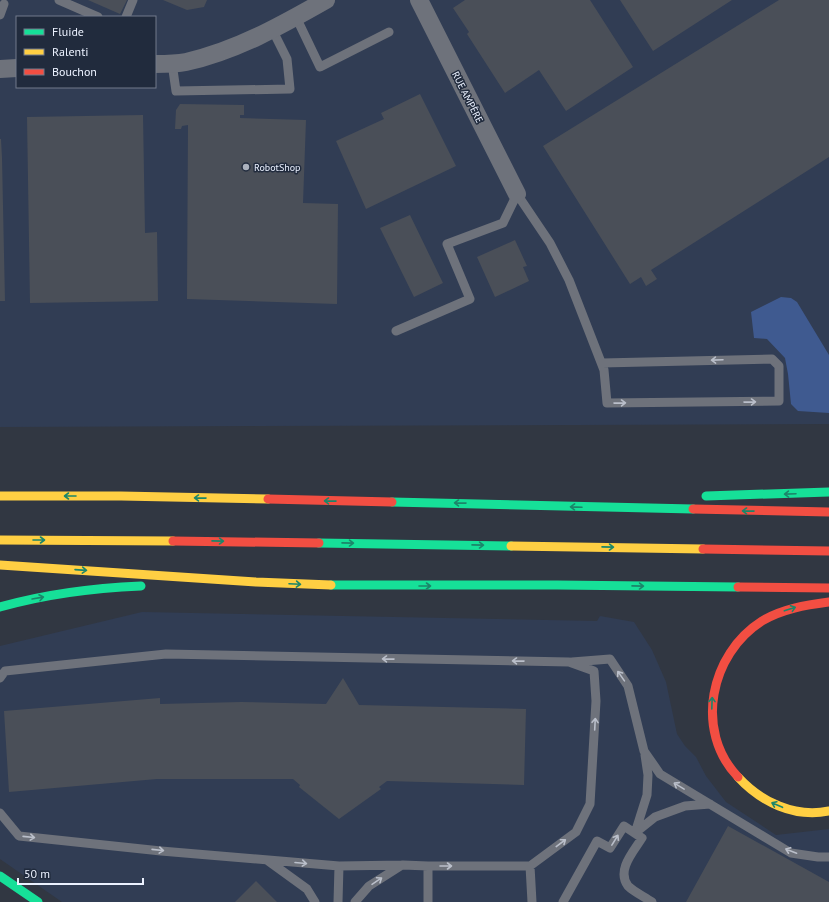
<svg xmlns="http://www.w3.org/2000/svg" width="829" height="902" font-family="'PT Sans',sans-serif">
<rect width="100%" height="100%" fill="#313742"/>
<path fill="#313d54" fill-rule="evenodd" d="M0 0H829V424L0 427ZM17 17H155V87H17Z
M142 612 597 621 600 616 634 622 652 650 666 682 677 734 685 746 696 757 706 776 726 802 776 835 829 829V902H62L0 859V646Z"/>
<path fill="#3f5a90" d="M781 297 791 298 797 302 829 355V413L798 411 791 404 788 374 785 358 767 339 754 338 751 312Z"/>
<path fill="#4a4f58" d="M88 0H127L120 14Z
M163 0H207L204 7 187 10Z
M465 0H590L633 67 566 111 539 70 505 93 467 34 469 32 453 8Z
M620 0H732L653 51Z
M779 0H829V157L651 270 657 279 646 286 641 277 630 284 543 146Z
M420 94 456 166 366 209 336 141 384 119 381 113Z
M180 104 244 105V115H240V118L306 120 303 203 338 204 337 304 187 299 188 125 182 126 181 129H175L176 110Z
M143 115 145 233 157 232 158 301 30 303 27 117Z
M0 139H1L2 158 5 301H0Z
M410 215 443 283 414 297 380 228Z
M515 240 527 266 523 267 529 281 495 297 477 257Z
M343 678 359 705 526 709 524 785 387 781 379 787 381 789 339 819 299 787 300 785 293 779H157L9 792 4 711 160 698V704L241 702 326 704Z
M728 826 829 882V902H686Z
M256 881 277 902H235Z"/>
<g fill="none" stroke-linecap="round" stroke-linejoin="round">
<path stroke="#6e727b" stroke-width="9" d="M59 0 98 17
M0 15 4 4
M126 17 133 0
M296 17 320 67 389 32
M172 63 176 91 290 89 287 59 272 29
M517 194 550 243 569 280 604 370 607 403 779 401V366L772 359 602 363
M396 331 470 299 447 244 503 223 517 194
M572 662 610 659 628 686 644 751 660 774 791 853 818 857H829
M0 678 5 671 166 654 569 662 594 671 596 701 590 804 576 832 530 866H428V902
M645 755 648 775 647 795 635 833 655 817 685 806 710 804
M0 813 19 836 161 851 339 866 403 865 428 866
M267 860 307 889 315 902
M530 866 532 902
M338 902 339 866
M355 902 369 886 402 865
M563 902 597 841 610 848 624 826 642 838C634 851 616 870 628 886 634 892 645 897 652 902"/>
<path stroke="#6e727b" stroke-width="18" d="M419 0 517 194
M155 64C165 64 176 64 186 62 236 51 282 25 326 0
M0 69 17 68"/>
<path stroke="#16e098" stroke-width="9" d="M706 496 829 492
M392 502 693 509
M319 543 511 546
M331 585H557L738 587
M0 607C46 594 93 588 141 586
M0 876 38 902"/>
<path stroke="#ffcf43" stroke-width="9" d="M0 496H121L268 499
M0 540 173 541
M511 546 703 549
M0 565 256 582 331 585
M738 777C761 802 794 818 829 811"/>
<path stroke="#f24e42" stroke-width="9" d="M268 499 392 502
M693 509 829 512
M173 541 319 543
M703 549 829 551
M738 587 829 588
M738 777C694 731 710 654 762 621 782 609 806 605 829 602"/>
</g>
<defs><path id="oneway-shaft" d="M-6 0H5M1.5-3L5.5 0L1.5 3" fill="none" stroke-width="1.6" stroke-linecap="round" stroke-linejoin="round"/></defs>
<g stroke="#babfca">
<use href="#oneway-shaft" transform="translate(717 360) rotate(178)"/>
<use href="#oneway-shaft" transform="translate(750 402) rotate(-1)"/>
<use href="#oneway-shaft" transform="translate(620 403) rotate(-1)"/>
<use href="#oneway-shaft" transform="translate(388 659) rotate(-179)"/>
<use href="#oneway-shaft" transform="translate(518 661) rotate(-179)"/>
<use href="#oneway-shaft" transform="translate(621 676) rotate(-125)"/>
<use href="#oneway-shaft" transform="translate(595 724) rotate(-87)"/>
<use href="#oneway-shaft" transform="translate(679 786) rotate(-149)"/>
<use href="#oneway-shaft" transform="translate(29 837) rotate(6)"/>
<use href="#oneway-shaft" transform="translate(615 840) rotate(-58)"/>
<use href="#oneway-shaft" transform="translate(561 843) rotate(-37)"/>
<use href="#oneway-shaft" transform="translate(158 850) rotate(6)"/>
<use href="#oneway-shaft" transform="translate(791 851) rotate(-159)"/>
<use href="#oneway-shaft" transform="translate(301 863) rotate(5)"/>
<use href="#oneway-shaft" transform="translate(446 866)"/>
<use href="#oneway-shaft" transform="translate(377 881) rotate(-34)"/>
</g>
<g stroke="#1c866a">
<use href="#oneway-shaft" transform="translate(790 494) rotate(178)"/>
<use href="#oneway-shaft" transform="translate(70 496) rotate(-180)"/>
<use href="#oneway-shaft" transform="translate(200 498) rotate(-179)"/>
<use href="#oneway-shaft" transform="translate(330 501) rotate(-179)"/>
<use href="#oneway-shaft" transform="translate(460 503) rotate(-179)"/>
<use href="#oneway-shaft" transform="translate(576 507) rotate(-178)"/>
<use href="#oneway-shaft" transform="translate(748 511) rotate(-179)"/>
<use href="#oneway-shaft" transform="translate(39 540)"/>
<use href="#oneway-shaft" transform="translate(218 541) rotate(1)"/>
<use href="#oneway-shaft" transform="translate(348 543) rotate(1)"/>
<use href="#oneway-shaft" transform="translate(478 545) rotate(1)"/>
<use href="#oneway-shaft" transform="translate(608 547) rotate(1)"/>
<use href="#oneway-shaft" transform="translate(81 570) rotate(4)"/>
<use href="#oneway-shaft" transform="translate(295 584) rotate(3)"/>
<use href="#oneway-shaft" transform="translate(425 586)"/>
<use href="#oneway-shaft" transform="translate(638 586) rotate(1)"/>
<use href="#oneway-shaft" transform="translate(38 598) rotate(-10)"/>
<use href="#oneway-shaft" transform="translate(790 609) rotate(-18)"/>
<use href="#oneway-shaft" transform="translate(712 703) rotate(-88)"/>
<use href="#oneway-shaft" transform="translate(777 805) rotate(-157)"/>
</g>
<circle fill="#abb1bd" stroke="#212b3d" stroke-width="1.5" cx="246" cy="167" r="4"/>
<g text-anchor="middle" stroke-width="3" stroke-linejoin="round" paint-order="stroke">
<g font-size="10" fill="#ecf2ff" stroke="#212b3d">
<text transform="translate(468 97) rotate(63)" y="4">RUE AMPÈRE</text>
</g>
<g font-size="10" fill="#ecf2ff" stroke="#212b3d" text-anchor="start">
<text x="254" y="171">RobotShop</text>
</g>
</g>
<rect x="16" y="16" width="140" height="72" fill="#212b3d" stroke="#727b8b"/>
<rect x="24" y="29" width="20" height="6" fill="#16e098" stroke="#727b8b"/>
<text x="52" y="36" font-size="12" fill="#ecf2ff">Fluide</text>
<rect x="24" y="49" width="20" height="6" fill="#ffcf43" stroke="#727b8b"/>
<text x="52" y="56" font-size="12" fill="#ecf2ff">Ralenti</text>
<rect x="24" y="69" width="20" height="6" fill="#f24e42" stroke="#727b8b"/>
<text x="52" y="76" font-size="12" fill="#ecf2ff">Bouchon</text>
<path d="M18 878v6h125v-6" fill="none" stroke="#ecf2ff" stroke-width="2"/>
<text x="24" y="878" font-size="12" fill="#ecf2ff" stroke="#212b3d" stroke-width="3" paint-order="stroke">50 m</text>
</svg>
